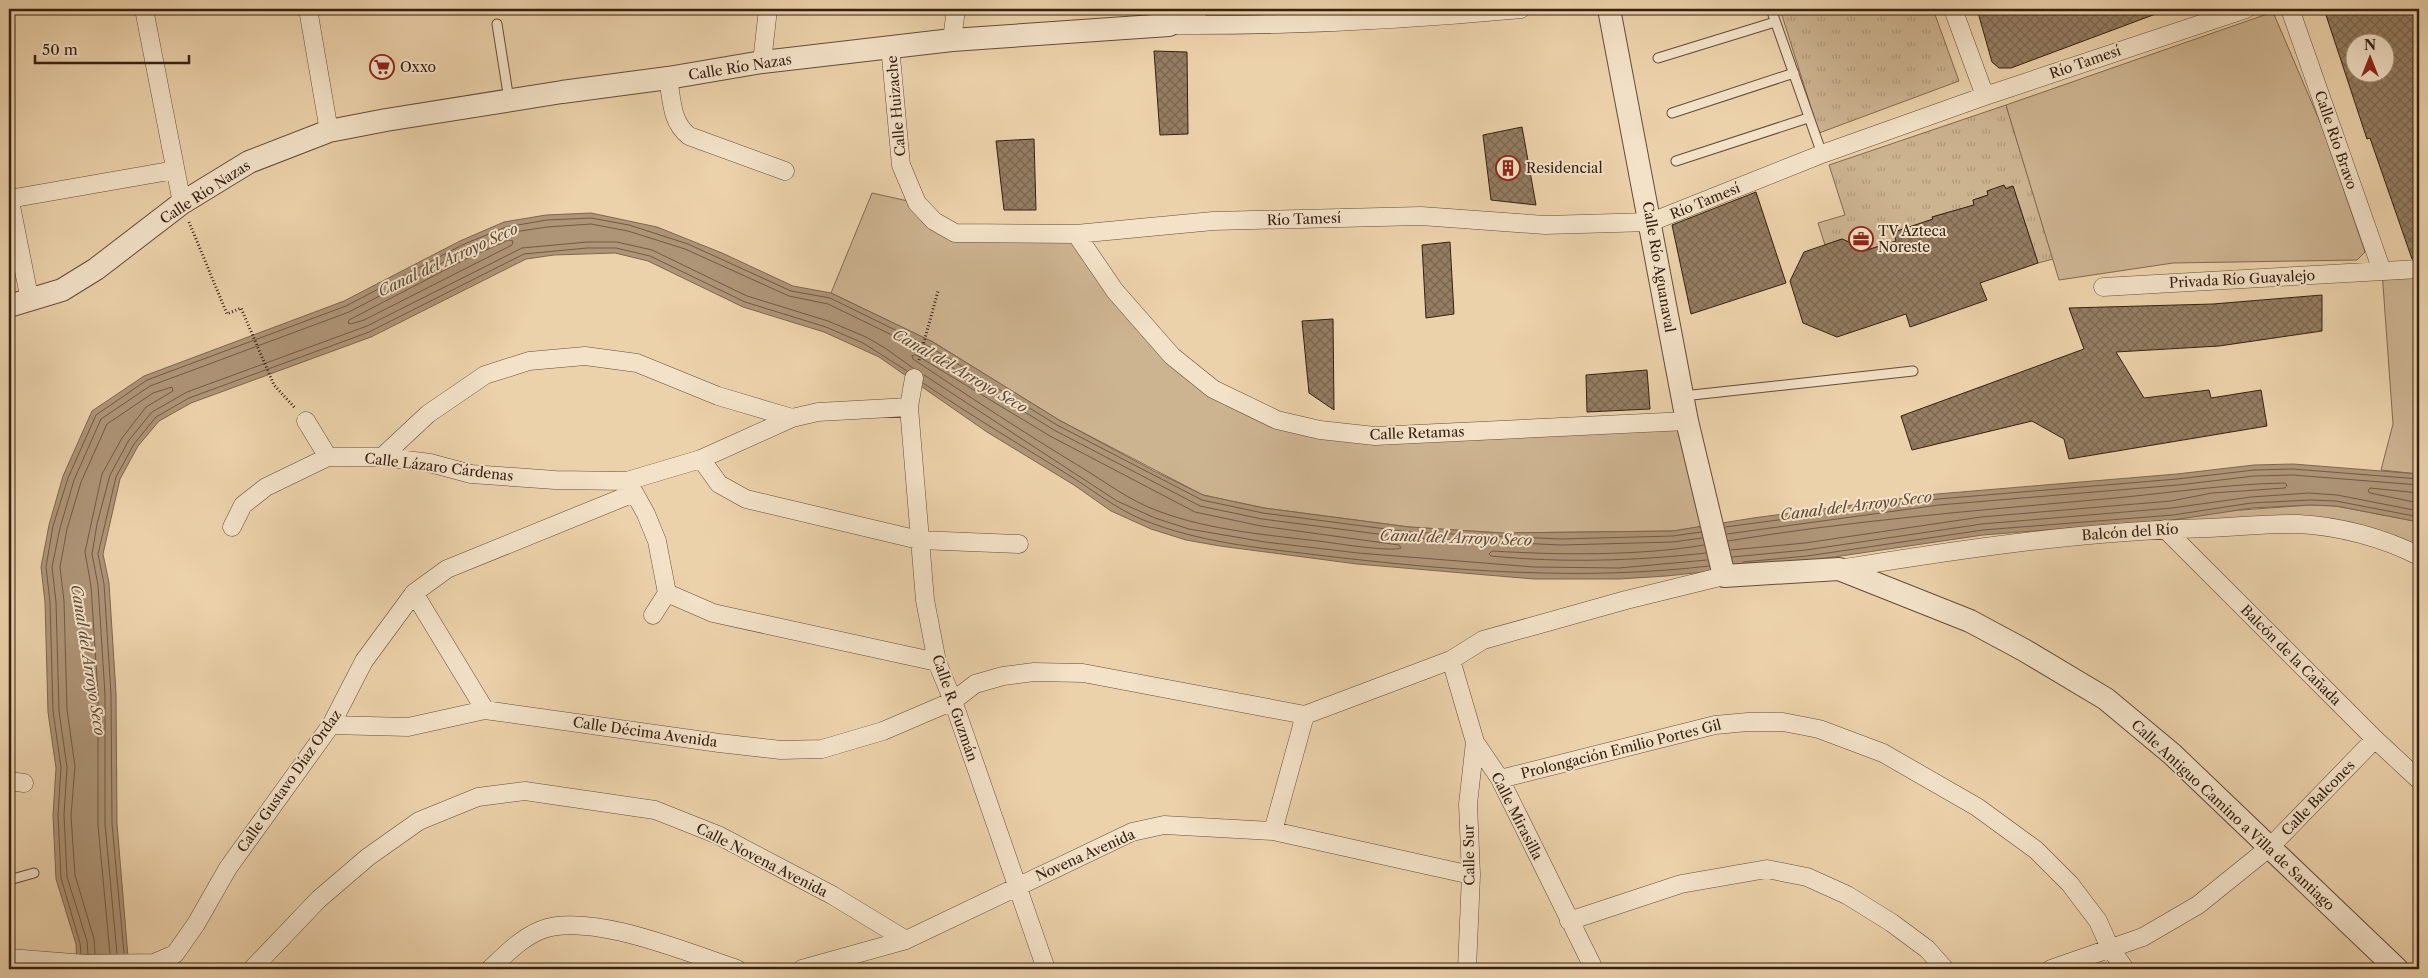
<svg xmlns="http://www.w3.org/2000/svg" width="2428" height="978" font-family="'Libre Caslon Text',serif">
<defs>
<pattern id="grass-tufts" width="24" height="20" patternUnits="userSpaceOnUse" patternTransform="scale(1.25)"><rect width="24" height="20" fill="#cdb491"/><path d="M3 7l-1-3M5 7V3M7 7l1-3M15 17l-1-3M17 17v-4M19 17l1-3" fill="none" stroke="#b19a7c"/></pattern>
<pattern id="building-cross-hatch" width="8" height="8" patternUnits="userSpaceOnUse" patternTransform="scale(1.25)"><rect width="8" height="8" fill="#957d62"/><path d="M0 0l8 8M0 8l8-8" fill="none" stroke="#7a664f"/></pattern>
</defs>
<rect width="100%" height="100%" fill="#ecd2ab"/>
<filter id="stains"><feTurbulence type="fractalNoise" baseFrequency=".004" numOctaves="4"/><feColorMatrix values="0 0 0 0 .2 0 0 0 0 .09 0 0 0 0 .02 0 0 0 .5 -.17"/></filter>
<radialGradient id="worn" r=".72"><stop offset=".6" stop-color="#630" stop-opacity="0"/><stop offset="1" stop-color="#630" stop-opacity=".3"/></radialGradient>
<path fill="url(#grass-tufts)" stroke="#826a52" d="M1780 9H1933L1959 81 1819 133Z
M2006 105 2053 259 2038 263 2013 186 1988 191V195L1973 200 1974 205 1932 217 1934 223 1894 232 1896 241 1867 250 1842 239 1825 245 1818 223 1845 215 1829 165Z"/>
<path fill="#cdb491" stroke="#826a52" d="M2273 12 2323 129 2365 252 2357 260 2173 263 2059 280 2006 105Z
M872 193 917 203 955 233 1076 234 1115 291 1213 389 1320 430 1687 421 1711 525 1673 531 1502 533 1409 527 1264 508 1203 495 1059 420 933 342 831 293Z
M2419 268V474L2381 470 2393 424 2382 271Z
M2310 505 2336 506 2419 522V556L2350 531 2165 529 2173 520 2214 512Z"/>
<path fill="#ae9577" stroke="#7e664f" d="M591 213 657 227 722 253 793 286 831 293 933 342 1059 420 1154 471 1203 495 1264 508 1409 527 1502 533 1673 531 1753 518 1937 494 2177 474 2254 465 2293 464 2419 474V522L2336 506 2310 505 2252 508 2173 520 1983 535 1807 561 1666 576 1619 579H1534L1357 564 1220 546 1186 540 1151 529 1111 511 1074 485 987 432 879 357 824 332 743 307 648 261 615 253 554 255 526 259 371 337 191 403 159 421 138 446 120 479 103 554 109 583 116 693 117 824 129 969H77L76 944 56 879 53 815 56 768 48 712 45 602 41 567 49 525 63 476 92 411 144 376 344 301 460 241 504 222 546 215Z"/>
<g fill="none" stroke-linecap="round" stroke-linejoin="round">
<path stroke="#725a44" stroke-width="1" d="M509 240 513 241 512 245 364 320 351 324 348 323 349 320 468 258Z
M916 355 1050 436 1195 512 1261 526 1399 545 1401 548C1391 552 1340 544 1326 542 1270 535 1211 531 1158 511 1128 500 1106 482 1079 466 1023 432 968 396 913 359L912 356Z
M924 375 1117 501 1155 518 1189 529 1265 542 1358 553 1534 567 1619 568 1707 560
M923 383C973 417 1024 447 1075 479 1101 496 1124 514 1154 524 1209 544 1269 549 1326 556 1453 571 1582 581 1709 566
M2419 493 2370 488 2368 491 2370 493 2419 503
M1725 527 1938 499 2177 479 2254 470 2293 469 2419 479
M1727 534 1939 505 2178 485 2254 476 2293 475 2419 485
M1728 541C1849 521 1971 511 2093 500 2157 495 2221 484 2285 483L2287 485 2285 488 2212 493 2171 501 1981 517 1805 543 1731 550
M1704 545C1640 556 1557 555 1492 551L1489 554 1491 556C1562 563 1635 561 1706 553
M1732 557 1806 550 1982 524 2172 508 2251 497 2309 493 2337 495 2419 511
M1743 562 1807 556 1983 530 2173 515 2251 503 2310 500 2336 501 2419 517
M124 953 112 824 111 694 104 584 98 554 116 477 134 444 156 417 189 398 369 332 524 254 587 248H616L650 256 745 302 826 327 863 343 907 371
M81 954 80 943 61 878 58 815 61 767 53 711 50 602 46 567 53 526 68 478 96 415 147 380 346 306 462 245 506 227 547 220 591 218 629 225 688 244 791 291 830 298 930 347 1057 425 1202 500 1263 513 1409 532 1561 539 1673 536 1701 532
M88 954 87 941 67 877 64 815 67 767 59 711 56 602 52 567 60 528 74 480 101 419 150 386 349 312 465 251 507 233 547 227 591 224 628 231 685 249 789 296 828 304 927 352 1054 430 1200 506 1262 519 1409 538 1561 545 1673 542 1702 538
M95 954 94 939 75 875 71 816 75 766 67 710 64 601 60 567 67 529 81 482 107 424 153 393 172 387 173 391 146 407 122 438 102 474 85 552 91 586 98 694V825L110 954
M117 954 105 824V694L98 585 92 554 97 524 110 475 129 440 152 412 187 392 367 326 522 248 587 242H617L652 250 747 296 828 321 866 337 885 348 913 368"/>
</g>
<path fill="url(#building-cross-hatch)" stroke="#362012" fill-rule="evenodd" d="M1977 9H2160L2161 12 2011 68H1999L1992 62Z
M2324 9H2419V258L2412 259 2370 138 2367 139ZM2356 42H2386V72H2356Z
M1154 51 1187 52 1188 134 1160 135Z
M1522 127 1536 205 1491 200 1483 135Z
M1034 139 1036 210H1004L996 141Z
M2004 185 2006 189 2013 186 2038 263 1980 283 1987 300 1910 327 1906 314 1837 337 1803 323 1790 281 1804 252 1842 239 1867 250 1896 241 1894 232 1933 219 1932 217 1974 205 1973 200 1988 195 1987 191Z
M1756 192 1786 283 1691 314 1672 225Z
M1450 242 1454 314 1426 318 1422 245Z
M2322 295V331L2219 346 2116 352 2144 398 2209 390 2211 398 2261 390 2267 426 2069 459 2064 439 2032 421 1912 450 1901 416 2084 349 2069 308 2213 304Z
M1333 319 1334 410 1309 393 1302 321Z
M1647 370 1650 409 1587 412 1586 375Z"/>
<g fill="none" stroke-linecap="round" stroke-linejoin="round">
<defs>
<path id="service" d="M1771 9 1822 154
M497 24 509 100
M1658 58 1775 22
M1672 113 1794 73
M1676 161 1808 118
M1683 396 1913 371
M9 880 34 873"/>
<path id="minor" d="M144 9 182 203
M308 9 329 131
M1953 9 1985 96
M2290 9 2382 271
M1169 25C1287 26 1404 20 1521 9
M952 40 956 9
M890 46 901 165 917 203 934 221 955 233 1076 234 1213 221 1421 216 1545 225 1651 222 1822 154 1985 96 2246 9
M762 62 768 9
M668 78C672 100 671 122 689 136L785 171
M9 196 30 301
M9 199 175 170
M1076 234 1115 291 1172 356 1213 389 1277 420 1320 430 1375 436 1687 421
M2103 287 2419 269
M914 378 909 407 925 600 937 662 953 701 1046 969
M306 421 328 457H382L430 463 471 474 555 480 627 481 701 459 792 418 818 412 909 407
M382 457 428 414 485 375 529 361 585 356 637 363 718 396 792 418
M701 459 719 484 746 499 919 540 1019 544
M629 483 646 514 657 541 667 593 653 615
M232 527 243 505 266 487 328 457
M2165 529 2375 739 2419 780
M1839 569C1961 549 2084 531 2208 528 2238 527 2269 523 2299 524 2339 526 2384 538 2419 556
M414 593 485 710
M667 593 713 613 937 662
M1451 660 1475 742 1500 779 1594 969
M331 725 408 727 485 710 719 743 781 750 822 749 883 731 953 701 975 684 1003 676 1034 672 1083 673 1305 715 1451 660 1483 640 1626 600 1724 576
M1500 779 1715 725 1748 722H1783L1819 729 1883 753 1977 807 2036 850 2070 884 2098 921 2110 948 2125 969
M9 781 24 783
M1273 831 1305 715
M1569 921 1681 884 1767 869 1807 877 1847 895 1892 923 1927 949 1945 969
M9 958 86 964 154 963 175 954 196 924 228 868 331 725 364 661 414 593 447 569 634 493
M252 969 319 899 368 857 419 821 478 797 525 791 655 810 718 835 832 895 906 940
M490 969C505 955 521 938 541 930 589 911 688 953 737 969
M802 969 906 940 1132 832 1164 825 1273 831 1471 875
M1467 969 1471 875 1468 804 1475 742
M2051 969 2143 937 2198 905 2270 847 2375 739"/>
<path id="tertiary" d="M1609 9 1687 421 1724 576 1839 569 1970 621 2024 650 2106 699 2172 754 2397 969
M9 306 62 290 96 269 182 203 249 162 329 131 386 120 562 92 668 78 762 62 952 40 1169 25 1197 9"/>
</defs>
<use href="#service" stroke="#644c38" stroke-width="11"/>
<use href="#minor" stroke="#644c38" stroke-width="19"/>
<use href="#tertiary" stroke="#644c38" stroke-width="24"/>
<path stroke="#362012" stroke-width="3" stroke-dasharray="1 2.5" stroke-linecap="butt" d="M189 222 227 314 241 308 274 385 295 408
M919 360 938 291"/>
<use href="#service" stroke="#f3e2c8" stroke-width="9"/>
<use href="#minor" stroke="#f3e2c8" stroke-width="18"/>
<use href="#tertiary" stroke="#f3e2c8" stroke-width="22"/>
</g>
<defs>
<symbol id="supermarket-ring" viewBox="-11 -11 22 22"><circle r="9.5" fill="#f3e2c8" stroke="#8f2418" stroke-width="1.5"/><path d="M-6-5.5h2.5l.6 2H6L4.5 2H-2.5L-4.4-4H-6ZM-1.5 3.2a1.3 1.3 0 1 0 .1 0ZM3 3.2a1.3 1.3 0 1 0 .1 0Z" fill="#8f2418"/></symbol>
<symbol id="building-ring" viewBox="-11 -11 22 22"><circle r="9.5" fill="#f3e2c8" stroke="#8f2418" stroke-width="1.5"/><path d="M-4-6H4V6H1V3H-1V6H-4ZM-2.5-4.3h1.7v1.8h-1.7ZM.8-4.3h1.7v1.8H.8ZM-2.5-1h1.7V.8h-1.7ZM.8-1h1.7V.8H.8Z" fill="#8f2418"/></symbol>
<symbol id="office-ring" viewBox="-11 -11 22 22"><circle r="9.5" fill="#f3e2c8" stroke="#8f2418" stroke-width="1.5"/><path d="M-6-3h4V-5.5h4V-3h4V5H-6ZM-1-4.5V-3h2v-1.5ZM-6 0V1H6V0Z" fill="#8f2418"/></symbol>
</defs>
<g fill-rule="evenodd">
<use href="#supermarket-ring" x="368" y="53" width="28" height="28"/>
<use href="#building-ring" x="1494" y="154" width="28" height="28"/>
<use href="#office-ring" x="1847" y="225" width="28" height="28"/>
</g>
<g text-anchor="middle" stroke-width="4" stroke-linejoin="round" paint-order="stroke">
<g font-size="14" fill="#362012" stroke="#f3e2c8">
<text transform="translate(2085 62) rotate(-19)" y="5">Río Tamesí</text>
<text transform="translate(740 67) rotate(-9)" y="5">Calle Río Nazas</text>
<text transform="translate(896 106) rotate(-95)" y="5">Calle Huizache</text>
<text transform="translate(2336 140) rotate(71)" y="5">Calle Río Bravo</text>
<text transform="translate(205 192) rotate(-33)" y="5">Calle Río Nazas</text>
<text transform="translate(1705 201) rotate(-22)" y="5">Río Tamesí</text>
<text transform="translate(1304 219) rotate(-2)" y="5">Río Tamesí</text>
<text transform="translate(1659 267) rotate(80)" y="5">Calle Río Aguanaval</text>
<text transform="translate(2242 279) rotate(-3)" y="5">Privada Río Guayalejo</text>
<text transform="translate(1417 433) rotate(-2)" y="5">Calle Retamas</text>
<text transform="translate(439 467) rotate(7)" y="5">Calle Lázaro Cárdenas</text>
<text transform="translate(2130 532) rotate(-4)" y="5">Balcón del Río</text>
<text transform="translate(2291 655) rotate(45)" y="5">Balcón de la Cañada</text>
<text transform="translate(955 708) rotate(71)" y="5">Calle R. Guzmán</text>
<text transform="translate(645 732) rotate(8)" y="5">Calle Décima Avenida</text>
<text transform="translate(1621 749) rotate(-14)" y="5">Prolongación Emilio Portes Gil</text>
<text transform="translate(289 781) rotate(-55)" y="5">Calle Gustavo Díaz Ordaz</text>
<text transform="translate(2318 798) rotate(-46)" y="5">Calle Balcones</text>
<text transform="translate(2233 815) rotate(43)" y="5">Calle Antiguo Camino a Villa de Santiago</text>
<text transform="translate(1517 816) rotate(63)" y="5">Calle Mirasilla</text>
<text transform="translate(1085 855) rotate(-24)" y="5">Novena Avenida</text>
<text transform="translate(1469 855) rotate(-91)" y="5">Calle Sur</text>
<text transform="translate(762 860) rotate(27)" y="5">Calle Novena Avenida</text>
</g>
<g font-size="14" fill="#362012" stroke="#f3e2c8" text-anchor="start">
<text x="400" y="72">Oxxo</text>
<text x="1526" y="173">Residencial</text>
<text x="1878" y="236">TV Azteca<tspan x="1878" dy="16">Noreste</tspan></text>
</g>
<g font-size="15" font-style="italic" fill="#604935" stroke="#f3e2c8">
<text transform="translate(448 260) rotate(-25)" y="5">Canal del Arroyo Seco</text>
<text transform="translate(960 371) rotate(30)" y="5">Canal del Arroyo Seco</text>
<text transform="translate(1856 506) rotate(-7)" y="5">Canal del Arroyo Seco</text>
<text transform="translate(1456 538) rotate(2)" y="5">Canal del Arroyo Seco</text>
<text transform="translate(88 660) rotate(81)" y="5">Canal del Arroyo Seco</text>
</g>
</g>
<rect width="2428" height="978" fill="none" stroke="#ecd2ab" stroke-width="30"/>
<rect x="10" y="10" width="2408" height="958" fill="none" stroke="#362012" stroke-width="2.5"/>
<rect x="15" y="15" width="2398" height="948" fill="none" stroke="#362012"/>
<g transform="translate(2370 58)"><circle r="24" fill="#f3e2c8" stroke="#a7947f"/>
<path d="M0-4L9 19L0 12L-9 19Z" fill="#8f2418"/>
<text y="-8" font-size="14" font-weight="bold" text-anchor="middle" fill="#362012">N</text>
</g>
<path d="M35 55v8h154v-8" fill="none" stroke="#362012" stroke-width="2.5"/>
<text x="42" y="55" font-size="15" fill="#362012" stroke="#f3e2c8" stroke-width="4" paint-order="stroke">50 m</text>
<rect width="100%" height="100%" filter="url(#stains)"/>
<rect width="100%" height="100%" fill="url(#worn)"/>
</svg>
